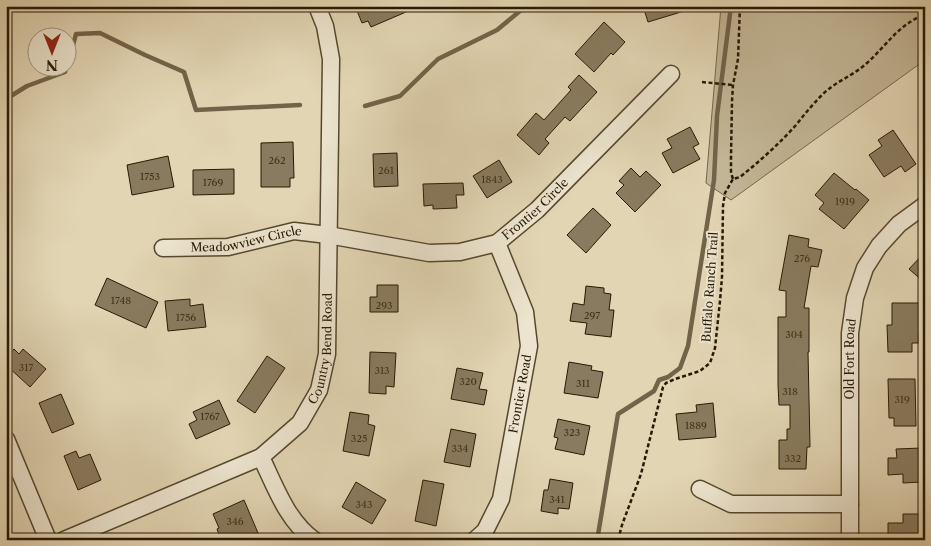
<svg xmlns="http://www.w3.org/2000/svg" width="931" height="546" font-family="'Libre Caslon Text',serif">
<rect width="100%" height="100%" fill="#e2d5b3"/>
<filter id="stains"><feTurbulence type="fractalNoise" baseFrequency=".004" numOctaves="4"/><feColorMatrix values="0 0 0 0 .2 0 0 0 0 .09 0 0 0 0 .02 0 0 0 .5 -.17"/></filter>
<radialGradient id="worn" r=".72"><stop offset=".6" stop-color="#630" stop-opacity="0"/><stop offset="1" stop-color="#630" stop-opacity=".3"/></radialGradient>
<path fill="#c2b595" stroke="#75674c" d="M721 6H925V60L731 200 706 183Z"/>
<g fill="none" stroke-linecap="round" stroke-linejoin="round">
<path stroke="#726349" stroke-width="4.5" d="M68 64 76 34 100 33 145 55 184 72 196 110 300 105
M6 99 27 86 65 72 66 68
M365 106 400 96 438 59 497 30 526 6
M594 540 598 535 618 414 654 391 659 380 668 377 680 368 688 346 714 180 717 116 731 6"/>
</g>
<path fill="#897b5f" stroke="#281903" d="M355 6H420L371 27 368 21 362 23Z
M643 6H690L691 9 648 22Z
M604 22 625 42 613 55 611 53 594 72 575 54Z
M579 75 597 92 570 121 565 117 545 139 549 143 539 155 517 135 536 113 544 120 571 90 568 87Z
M690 127 699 144 693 147 700 159 673 173 662 153 672 148 667 139Z
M893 130 916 164 905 172 901 166 884 177 869 155 882 146 878 140Z
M293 142 294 178H290V187H261V143Z
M397 153 398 186 374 187 373 154Z
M168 156 174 187 132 195 127 165Z
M499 160 512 182 487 198 473 176Z
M631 168 640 177 646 171 661 185 635 212 616 193 624 185 619 181Z
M234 169V194L193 195V170Z
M834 173 855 190 856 189 869 200 844 229 819 209 824 203 815 195Z
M463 183 464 195H456L457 208 433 209V205L424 206 423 184Z
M593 208 611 225 586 253 567 235Z
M789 235 809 239 808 247 822 250 818 267 811 266 804 308H809V352H808L810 447H807L806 469H779V440H787V429H790V405H779L778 385V317H786V291L779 290Z
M925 252V283L909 269Z
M107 278 158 302 146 328 95 305Z
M377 285H398V312H370V297H377Z
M586 286 604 288V293L611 294 609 310H614L611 337 585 334 587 323 570 321 573 303 584 305Z
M190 299V306L203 304 206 327 168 331 165 301Z
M892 303H925V334H919V343H912V352H888L887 325H892Z
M14 349 19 354 23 349 46 369 30 387 6 365V358Z
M370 352 396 353 394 387 386 386V394L369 393Z
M267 356 285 368 255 413 237 401Z
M569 362 592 366 591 370 603 372 598 398 564 393Z
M457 368 483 373 479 389 487 390 484 405 451 399Z
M888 379H915L916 426H894V418H889Z
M61 394 74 424 52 433 39 403Z
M219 400 230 424 196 439 189 424 197 420 193 412Z
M713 403 716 437 679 440 676 414 697 412 696 405Z
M350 412 369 415 368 424 375 426 369 456 343 451Z
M558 419 590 426 584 455 555 449 558 438 554 437Z
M451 429 476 434 470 467 444 462Z
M922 448V482L903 483V474L888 475V458H897L896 449Z
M76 451 79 458 90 454 101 480 78 490 64 456Z
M550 479 573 483 569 509 558 508V514L541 511 544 490H548Z
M423 480 444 484 436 526 415 521Z
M356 482 386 500 372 524 342 507Z
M244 500 261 540H221L217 529 219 528 213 514Z
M903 514H922V540H888V523H903Z"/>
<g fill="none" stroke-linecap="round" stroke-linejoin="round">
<defs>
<g id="minor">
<path id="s1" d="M163 248 228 247 294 231 328 235 429 253 460 252 497 243 537 210 671 74"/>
<path d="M6 439 48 540"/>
<path d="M261 457C275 486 287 521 314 540"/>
<path d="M700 489 731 504H850"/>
<path id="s2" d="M64 540 261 457 300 423 319 390 327 354 331 59 325 26 317 6"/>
<path id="s3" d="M475 540 485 531 501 499 529 346 525 312 497 243"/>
<path id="s4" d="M850 540V333L855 298 865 268 879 246 899 224 925 205"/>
</g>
</defs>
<use href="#minor" stroke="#56482f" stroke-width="19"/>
<path stroke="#281903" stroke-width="2.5" stroke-dasharray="4 2.5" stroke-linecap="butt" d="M702 82 733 85
M733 179 731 173V157L732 101 733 85 738 59 740 6
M618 540 622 525 641 474 663 387 666 383 675 379 700 371 710 363 715 348 720 301 722 277 723 206 725 193 733 179 740 177C760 161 779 144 796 125 804 115 812 105 821 96 834 82 853 76 867 63 888 44 897 26 925 14"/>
<use href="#minor" stroke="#ece4ce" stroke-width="16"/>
</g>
<g text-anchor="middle" stroke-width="4" stroke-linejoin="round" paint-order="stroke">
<g font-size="10" fill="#40321a">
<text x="277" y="164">262</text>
<text x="386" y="174">261</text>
<text x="150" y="180">1753</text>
<text x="492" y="183">1843</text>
<text x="213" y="186">1769</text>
<text x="845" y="205">1919</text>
<text x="802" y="262">276</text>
<text x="121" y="304">1748</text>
<text x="384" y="309">293</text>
<text x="592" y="319">297</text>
<text x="186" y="321">1756</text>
<text x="794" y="338">304</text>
<text x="26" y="371">317</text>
<text x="382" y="374">313</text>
<text x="468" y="385">320</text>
<text x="583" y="387">311</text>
<text x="790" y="395">318</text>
<text x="902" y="403">319</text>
<text x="210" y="420">1767</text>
<text x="696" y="429">1889</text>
<text x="572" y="436">323</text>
<text x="359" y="442">325</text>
<text x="460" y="452">334</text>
<text x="793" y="462">332</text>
<text x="557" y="503">341</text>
<text x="364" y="508">343</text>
<text x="235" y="525">346</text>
</g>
<g font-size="12" fill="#281903" stroke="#ece4ce">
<text dy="4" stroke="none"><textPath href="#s1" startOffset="390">Frontier Circle</textPath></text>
<text dy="4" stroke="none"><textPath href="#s1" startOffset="84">Meadowview Circle</textPath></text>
<text transform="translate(710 287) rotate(-86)" y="4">Buffalo Ranch Trail</text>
<text dy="4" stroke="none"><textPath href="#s2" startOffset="345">Country Bend Road</textPath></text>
<text dy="4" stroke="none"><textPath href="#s4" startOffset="181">Old Fort Road</textPath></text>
<text dy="4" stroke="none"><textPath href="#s3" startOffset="156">Frontier Road</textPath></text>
</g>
</g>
<rect width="931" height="546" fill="none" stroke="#e2d5b3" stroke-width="25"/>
<rect x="8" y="8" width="916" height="531" fill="none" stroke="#281903" stroke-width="2.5"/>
<rect x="12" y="12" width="906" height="521" fill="none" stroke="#281903"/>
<g transform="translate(52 52) rotate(180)"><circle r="24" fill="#ece4ce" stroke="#9e937d"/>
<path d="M0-4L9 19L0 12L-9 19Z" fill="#8f2418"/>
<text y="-8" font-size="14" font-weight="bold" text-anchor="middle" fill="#281903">N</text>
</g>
<rect width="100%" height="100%" filter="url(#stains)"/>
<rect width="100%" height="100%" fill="url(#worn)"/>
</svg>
